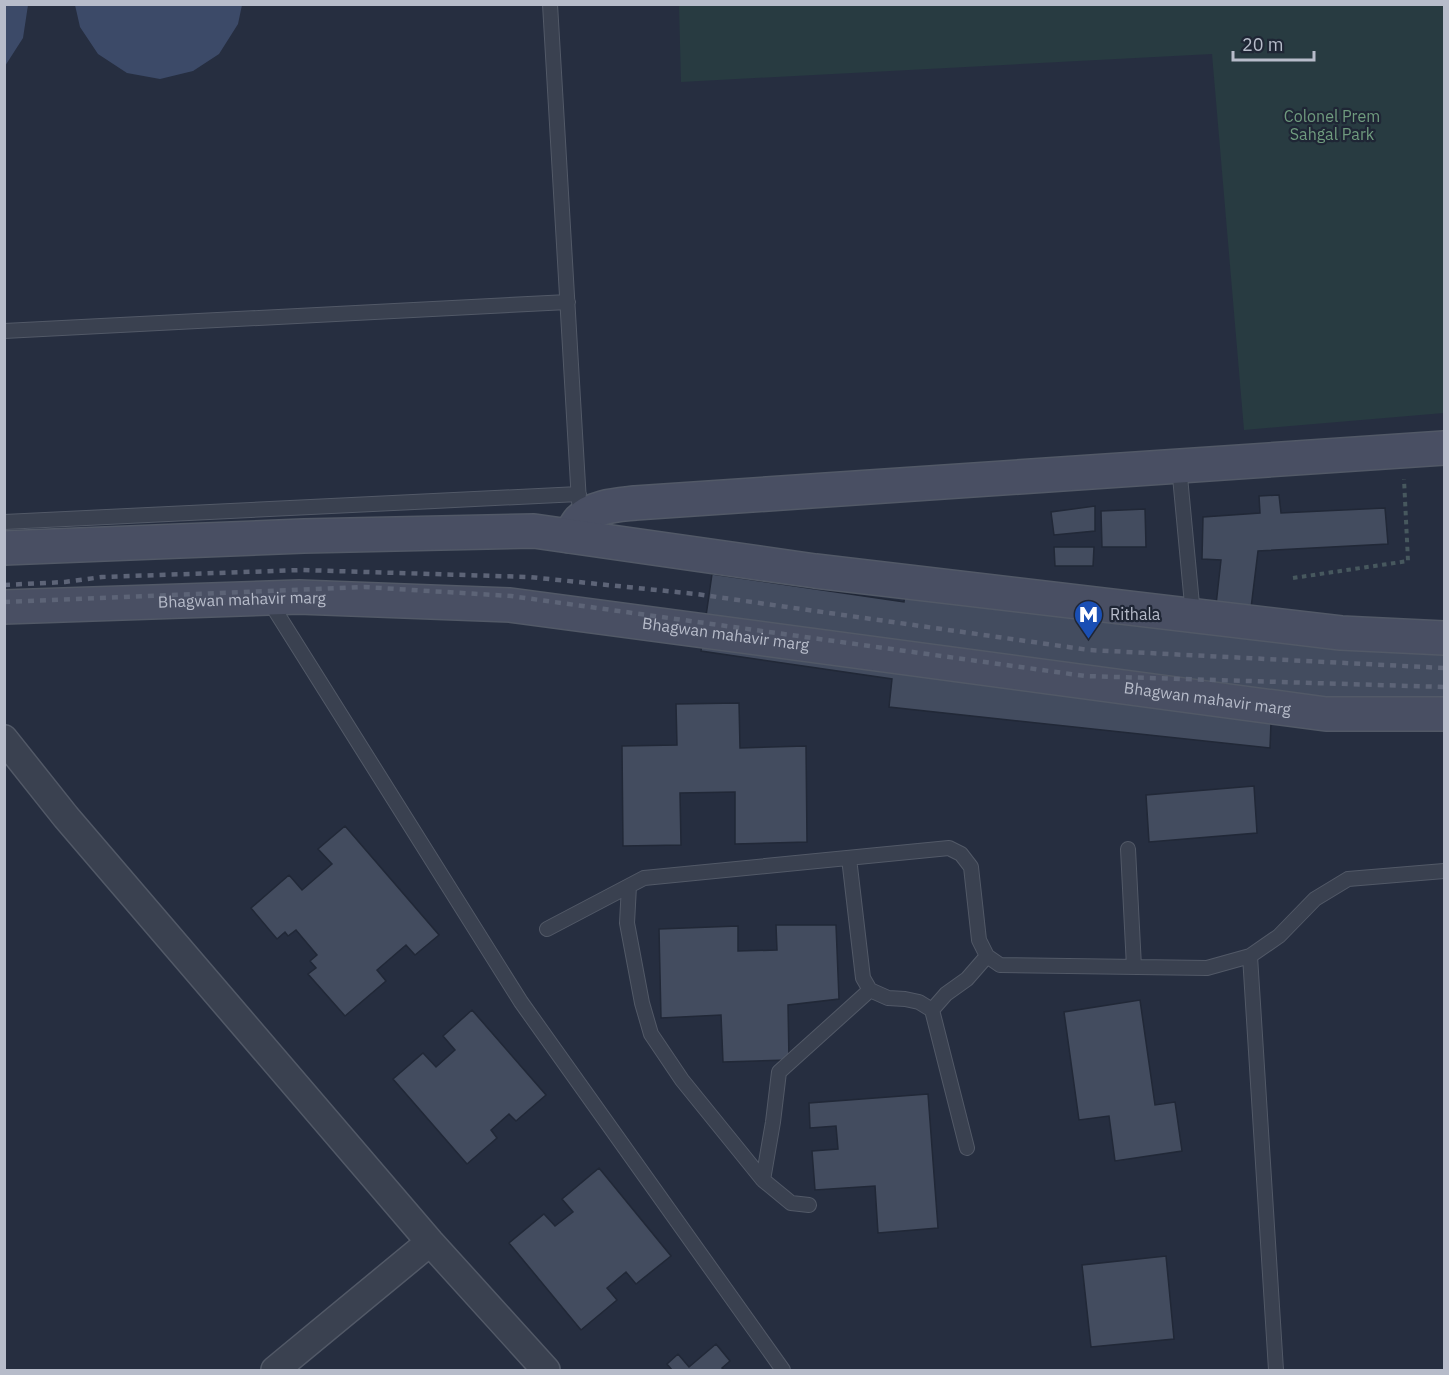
<svg xmlns="http://www.w3.org/2000/svg" width="1449" height="1375" font-family="'IBM Plex Sans',sans-serif">
<rect width="100%" height="100%" fill="#262e40"/>
<path fill="#283b41" d="M679 5H1444V413L1244 430 1212 54 681 82Z"/>
<path fill="#3c4a68" d="M5 4 28 5 23 38 5 66Z
M75 5V4L242 5 238 24 219 54 193 71 160 79 127 73 98 54 80 27Z"/>
<path fill="#434c5f" stroke="#212837" stroke-width="1.5" d="M1279 495 1281 513 1385 508 1388 544 1258 551 1251 608 1216 605 1221 560 1202 559 1203 517 1260 513 1259 496Z
M1095 506V531L1054 535 1051 512Z
M1145 509 1146 547H1102L1101 511Z
M1054 547H1094L1093 566H1055Z
M907 573 1444 647V725L1271 722 1270 748 889 707 892 679 701 651 712 574 904 602Z
M907 573 1444 647V726L1271 722 1270 748 889 707 892 679 701 651 712 574 904 602Z
M739 703 740 748 806 746 807 842 735 844V792L680 793 681 845 623 846 622 746 677 745 676 704Z
M1254 786 1257 833 1149 842 1146 795Z
M345 826 439 935 415 955 406 945 377 970 386 981 345 1016 308 974 316 968 310 961 317 955 296 930 288 936 285 932 277 939 251 908 289 875 302 890 332 864 318 849Z
M776 925H836L839 999 788 1005 789 1060 723 1062 721 1015 661 1018 659 929 738 926V951L777 950Z
M1140 1000 1155 1105 1175 1102 1182 1151 1115 1161 1109 1116 1079 1120 1064 1012Z
M472 1010 546 1095 516 1121 509 1114 491 1130 497 1138 467 1164 393 1079 423 1053 436 1067 455 1050 443 1036Z
M928 1094 938 1228 878 1233 875 1186 815 1190 812 1151 838 1149 836 1126 810 1128 809 1103Z
M599 1168 671 1256 636 1284 626 1272 607 1288 617 1300 581 1330 509 1243 544 1214 555 1226 573 1212 562 1199Z
M1166 1256 1174 1339 1091 1347 1082 1265Z
M716 1344 730 1361 722 1368 724 1370H672L667 1364 678 1354 689 1367Z"/>
<g fill="none" stroke-linecap="round" stroke-linejoin="round">
<defs>
<path id="lane" d="M550 4 579 502
M4 331 568 302
M1179 466 1193 615
M4 522 579 494
M268 599 521 1002 783 1370
M1128 849 1134 967
M849 858 863 978 870 990
M629 886 627 923 642 1003 651 1034 682 1080 763 1180
M547 929 644 878 949 848 961 854 971 867 979 940 987 956 1000 965 1207 968 1250 956 1279 936 1315 899 1348 879 1444 871
M1250 956 1276 1370
M967 1148 932 1010 946 994 967 979 987 956
M809 1205 791 1203 763 1180 773 1122 779 1072 870 990 888 998 905 999 919 1002 932 1010"/>
<path id="street" d="M4 739 66 817 430 1242 546 1370
M275 1370 430 1242"/>
<g id="secondary">
<path d="M570 536C573 531 576 524 580 520 593 506 618 505 635 503L1444 448"/>
<path d="M4 548 304 536 534 531 815 571 1341 633 1444 638"/>
<path id="s1" d="M4 607 299 597 510 605 1326 714H1444"/>
</g>
</defs>
<use href="#lane" stroke="#525967" stroke-width="16"/>
<use href="#street" stroke="#525967" stroke-width="30"/>
<use href="#secondary" stroke="#525967" stroke-width="36"/>
<path stroke="#47585e" stroke-width="4" stroke-dasharray="4.5 4.5" stroke-linecap="butt" d="M1293 578 1408 561 1404 479"/>
<use href="#lane" stroke="#3a4150" stroke-width="14"/>
<use href="#street" stroke="#3a4150" stroke-width="27"/>
<use href="#secondary" stroke="#494f63" stroke-width="33"/>
<path stroke="#5d6477" stroke-width="4.5" stroke-dasharray="6 6" stroke-linecap="butt" d="M4 585 65 582 102 577 302 570 529 577 696 594 1089 650 1444 668
M4 602 364 587 511 596 1085 676 1444 687"/>
</g>
<defs>
<symbol id="metro-pin" viewBox="-11 -11 22 30"><path d="M0 17L-7.5 6A9.5 9.5 0 1 1 7.5 6Z" fill="#1a4fb4" stroke="#1f2635"/><path d="M-5.5 5V-5H-3L0 0L3-5H5.5V5H3V-.5L0 4L-3-.5V5Z" fill="#fff"/></symbol>
</defs>
<g fill-rule="evenodd">
<use href="#metro-pin" x="1072" y="598" width="33" height="45"/>
</g>
<g text-anchor="middle" stroke-width="4.5" stroke-linejoin="round" paint-order="stroke">
<g font-size="16" fill="#6f9b7e" stroke="#1f2635">
<text x="1332" y="122">Colonel Prem<tspan x="1332" dy="18">Sahgal Park</tspan></text>
</g>
<g font-size="16" fill="#b7bcca" stroke="#1f2635">
<text dy="6" stroke="none"><textPath href="#s1" startOffset="238">Bhagwan mahavir marg</textPath></text>
<text dy="6" stroke="none"><textPath href="#s1" startOffset="724">Bhagwan mahavir marg</textPath></text>
<text dy="6" stroke="none"><textPath href="#s1" startOffset="1210">Bhagwan mahavir marg</textPath></text>
</g>
<g font-size="16" fill="#b7bcca" stroke="#1f2635" text-anchor="start">
<text x="1110" y="620">Rithala</text>
</g>
</g>
<rect width="1449" height="1375" fill="none" stroke="#b7bcca" stroke-width="12"/>
<path d="M1233 51v9h81v-9" fill="none" stroke="#b7bcca" stroke-width="3"/>
<text x="1242" y="51" font-size="18" fill="#b7bcca" stroke="#1f2635" stroke-width="4.5" paint-order="stroke">20 m</text>
</svg>
